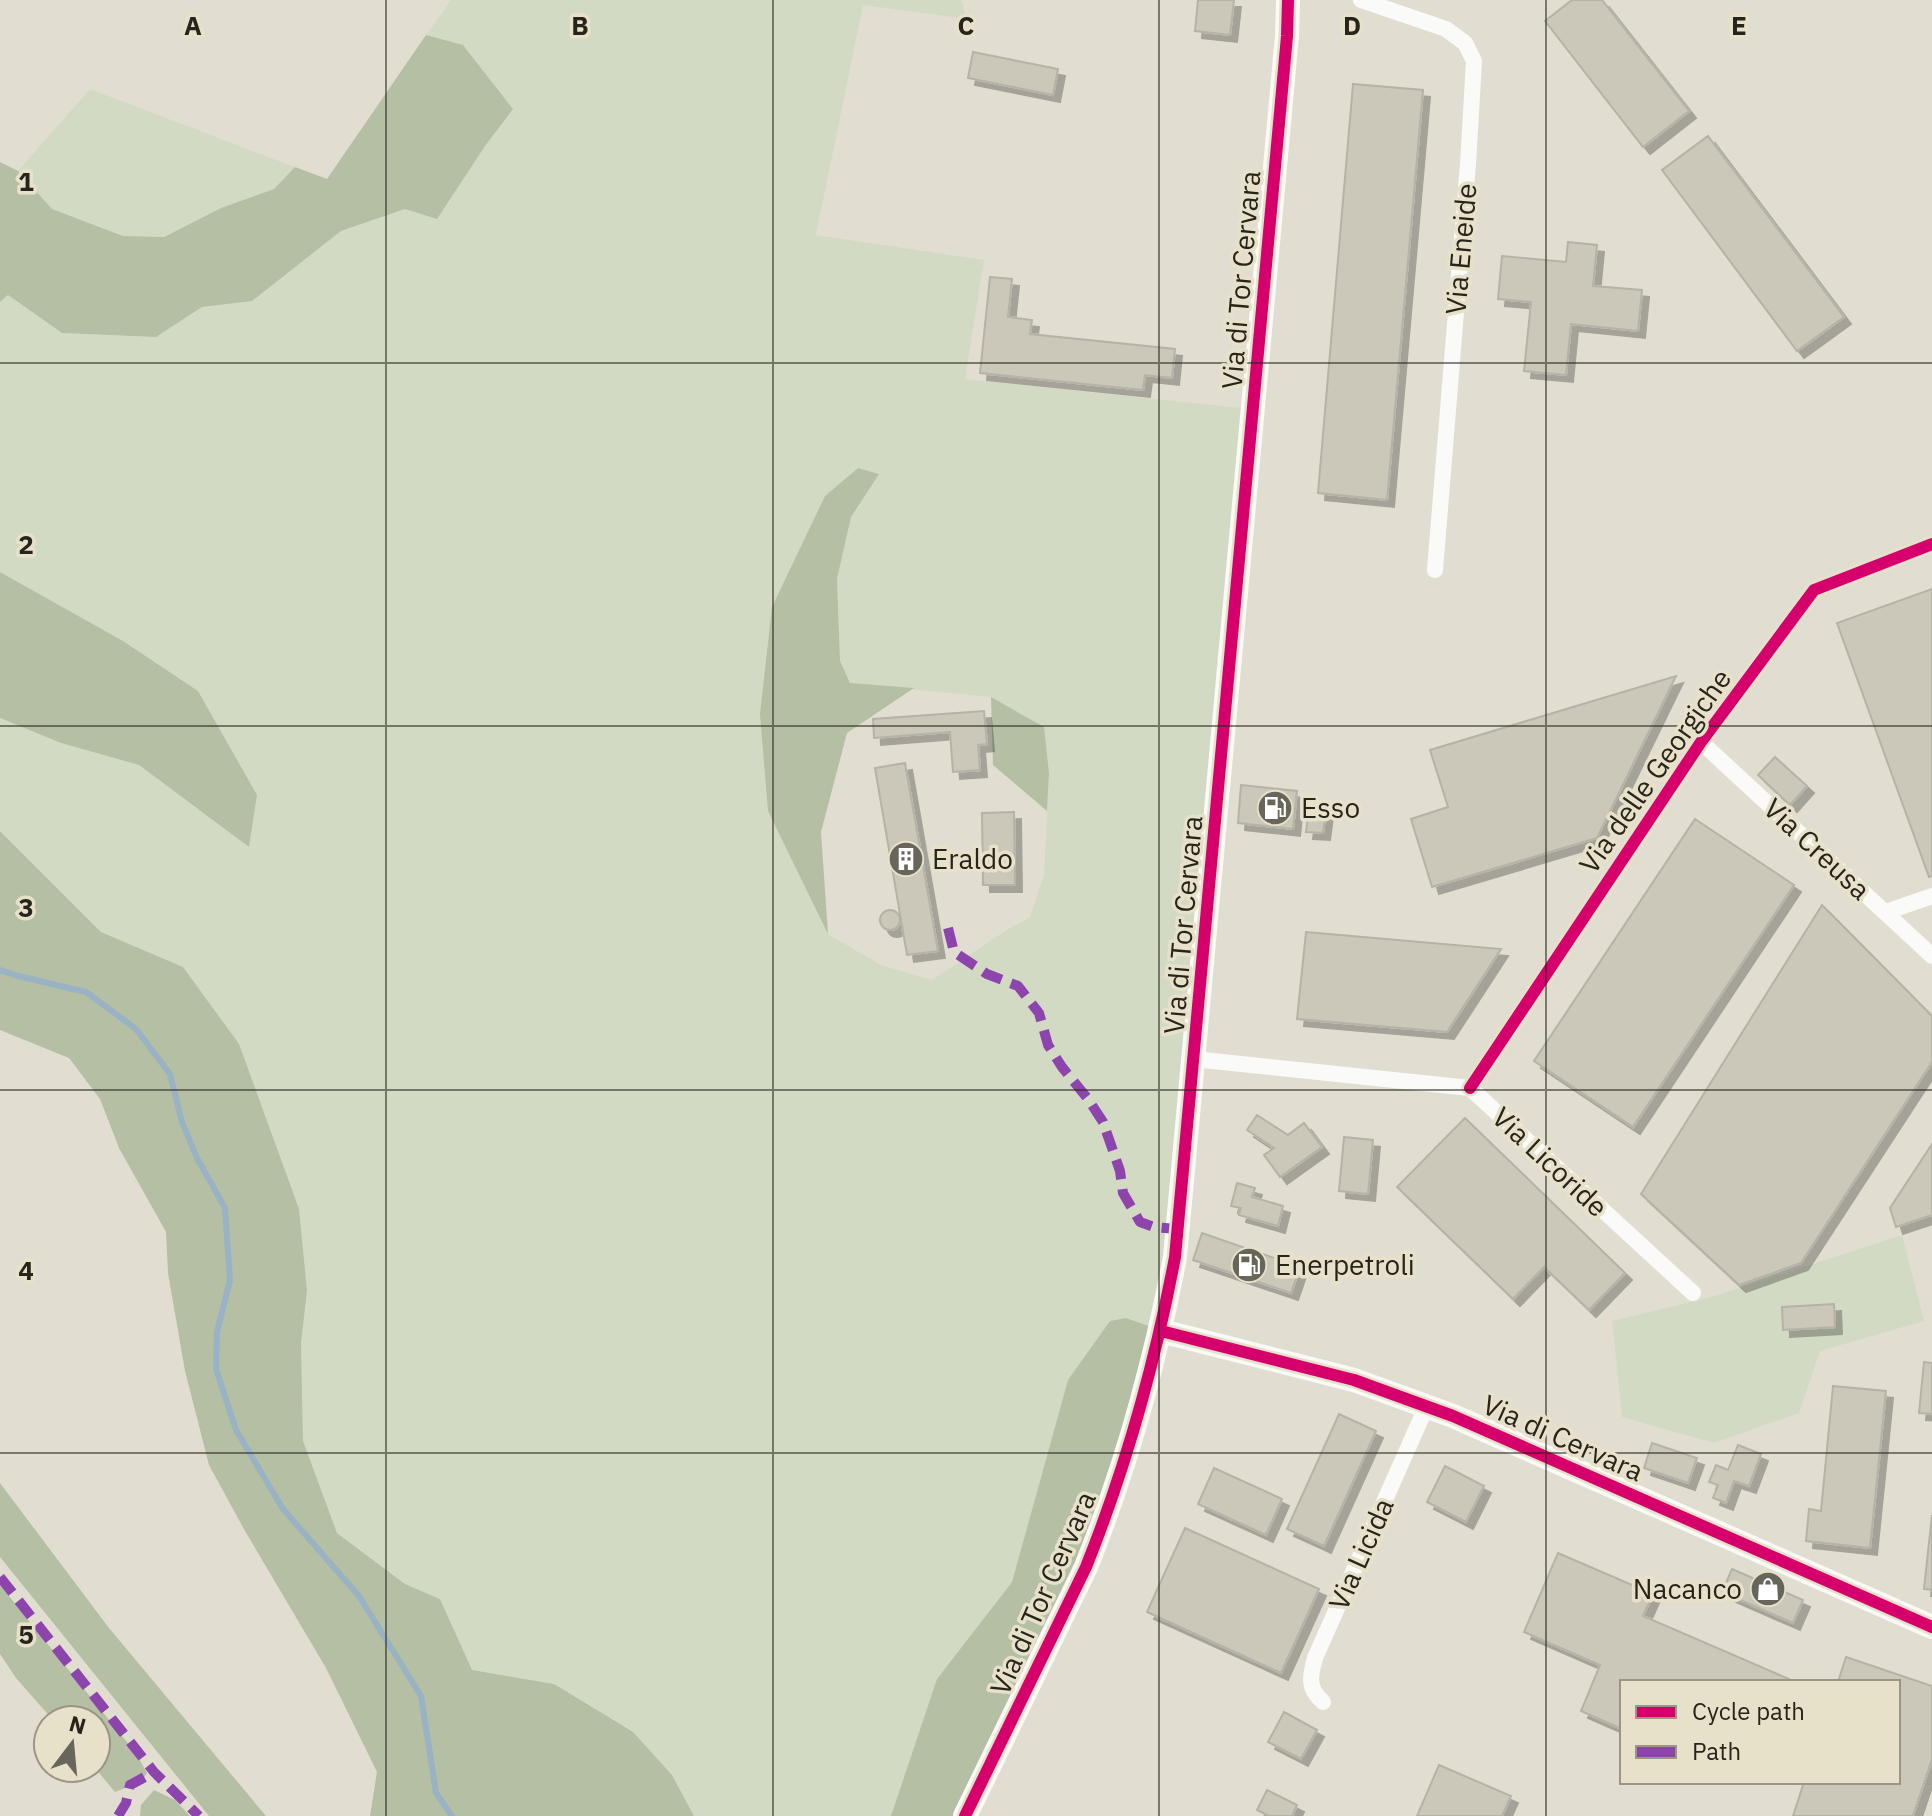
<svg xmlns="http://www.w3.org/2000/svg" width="1932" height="1816" font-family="'IBM Plex Sans',sans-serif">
<defs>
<filter id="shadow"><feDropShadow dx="7" dy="7" stdDeviation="0" flood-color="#0004"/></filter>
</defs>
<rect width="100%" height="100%" fill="#e1ded1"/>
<path fill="#d3dac4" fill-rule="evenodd" d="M451 0H961L967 19 863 5 816 235 984 260 965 379 1241 408 1218 675 1163 1257 1149 1326 1126 1318 1068 1380 1012 1582 937 1679 891 1816H694L672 1775 554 1684 471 1670 440 1599 405 1584 337 1533 303 1441 301 1343 307 1291 183 967 101 932 0 831V718L61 743 139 765 249 847 257 795 198 691 123 641 0 572V302L8 295 62 333 156 337 202 307 252 301 341 231 405 209 485 146 513 109 463 45 426 35ZM858 468 878 474 851 517 837 579 840 661 850 683 990 697 1044 727 1049 773 1044 875 1030 917 1008 929 932 980 881 965 828 934 800 874 825 496Z
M90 89 295 167 274 189 221 208 163 237 123 236 52 209 18 171Z
M1902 1235 1924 1321 1820 1351 1799 1413 1714 1443 1622 1417 1612 1321 1715 1296Z"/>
<path fill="#b4bfa3" d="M426 35 463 45 513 109 485 146 437 219 405 209 341 231 252 301 202 307 156 337 62 333 8 295 0 302V162L18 171 52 209 123 236 164 237 221 208 274 189 295 167 327 179Z
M858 468 879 474 851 517 837 579 840 661 850 683 914 688 847 733 821 832 828 934 768 811 760 714 772 607 825 496Z
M0 572 123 641 198 691 257 795 249 847 139 765 61 743 0 718Z
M991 697 1044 727 1049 773 1047 811 993 765Z
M0 831 101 932 183 967 239 1044 299 1209 307 1291 301 1343 303 1441 337 1533 405 1584 440 1599 472 1670 554 1684 633 1732 672 1775 694 1816H370L377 1772 326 1668 245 1531 209 1465 185 1371 168 1273 166 1232 119 1148 100 1099 69 1058 0 1030Z
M1126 1318 1149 1326 1112 1468 1067 1582 953 1816H891L937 1679 1012 1582 1068 1380 1110 1321Z
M0 1483 109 1628 266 1816H209L0 1557Z
M0 1585 135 1752 147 1773 141 1782 115 1792 95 1768 96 1720H53L16 1678 0 1654Z
M154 1790 175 1800 190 1816H140L141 1805Z"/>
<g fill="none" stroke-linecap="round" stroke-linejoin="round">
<path stroke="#99b3c4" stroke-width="6" d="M0 970 18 976 86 992 136 1029 170 1074 182 1122 197 1158 225 1208 230 1280 217 1332 216 1369 236 1430 283 1509 359 1596 421 1696 436 1793 452 1816"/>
</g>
<path fill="#cbc7b9" stroke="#b5b2a8" stroke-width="2" filter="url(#shadow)" d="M1198 0H1234L1230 35 1195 31Z
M1572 0H1602L1689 111 1643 147 1545 21Z
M973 52 1058 69 1053 95 968 78Z
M1353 84 1423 90 1387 500 1318 493Z
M1708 136 1844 317 1797 351 1662 170Z
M1568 242 1597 245 1593 286 1642 290 1638 331 1571 324 1566 375 1524 371 1531 302 1498 299 1502 256 1566 262Z
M990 277 1012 279 1008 317 1032 320 1030 334 1175 349 1172 378 1145 375 1143 390 980 373Z
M1932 589V876L1929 877 1837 623Z
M1676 676 1597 838 1432 887 1411 819 1448 807 1430 750Z
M984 711 987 744 978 745 980 770 953 772 950 732 874 738 873 719Z
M1775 757 1807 786 1790 805 1758 775Z
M905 763 938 951 907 955 875 768Z
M1241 785 1297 791 1293 829 1238 823Z
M1309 808 1326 810 1323 833 1306 832Z
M1014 812 1015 885H983L982 813Z
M1695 819 1794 885 1633 1127 1534 1061Z
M1822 905 1932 1016V1062L1801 1263 1739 1285 1641 1194Z
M880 920a10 10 0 1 1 20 0a10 10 0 1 1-20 0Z
M1306 932 1501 949 1447 1032 1297 1019Z
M1257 1115 1288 1135 1304 1123 1322 1147 1280 1177 1264 1155 1274 1148 1247 1130Z
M1465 1118 1625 1273 1589 1310 1544 1267 1513 1299 1397 1187Z
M1344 1137 1373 1140 1368 1194 1339 1191Z
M1932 1144V1215L1896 1227 1890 1208Z
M1237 1183 1255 1188 1252 1197 1283 1206 1278 1226 1239 1215 1241 1208 1231 1206Z
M1202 1233 1300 1267 1291 1293 1193 1260Z
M1834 1304 1835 1327 1783 1330 1782 1307Z
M1924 1362 1932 1363V1414L1919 1413Z
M1833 1386 1886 1391 1870 1548 1806 1541 1809 1509 1821 1511Z
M1339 1414 1376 1431 1324 1546 1287 1529Z
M1652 1443 1697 1458 1688 1483 1644 1468Z
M1738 1445 1761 1454 1749 1486 1734 1481 1726 1503 1713 1498 1718 1485 1709 1482 1716 1465 1728 1470Z
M1445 1466 1484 1486 1466 1522 1427 1502Z
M1214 1468 1282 1499 1266 1535 1198 1504Z
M1932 1515V1590L1924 1589Z
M1185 1528 1319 1589 1281 1673 1147 1612Z
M1558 1553 1653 1594 1643 1616 1789 1679 1788 1682H1622V1729L1581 1711 1600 1665 1524 1632Z
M1732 1569 1803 1600 1793 1623 1722 1592Z
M1846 1657 1932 1686V1759L1913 1816H1793L1804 1782H1898V1682H1838Z
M1284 1712 1317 1730 1301 1759 1268 1742Z
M1439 1765 1511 1796 1502 1816H1417Z
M1267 1790 1297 1805 1292 1816H1269L1257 1810Z"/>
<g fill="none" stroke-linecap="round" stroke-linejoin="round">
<path stroke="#fafaf8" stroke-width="16" d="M1361 0 1446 29 1465 43 1474 61 1468 164 1435 570
M1701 742 1932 956
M1886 912 1932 896
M1194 1059 1470 1088 1693 1293
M1470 1088 1701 742 1814 590 1932 544
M1323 1702C1307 1688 1310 1676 1315 1658L1427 1405"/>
<path stroke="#fafaf8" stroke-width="24" d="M1161 1331 1354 1380 1453 1416 1932 1627
M965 1816 1086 1567C1126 1467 1155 1363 1175 1257L1287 36 1288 0"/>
<path stroke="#8e44ad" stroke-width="10" stroke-dasharray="20 10" stroke-linecap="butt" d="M948 928 954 952 987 974 1018 986 1039 1013 1048 1045 1062 1067 1088 1099 1103 1122 1120 1171 1123 1193 1140 1222 1154 1227 1177 1229
M0 1577 154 1772 199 1816
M118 1816 126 1803 130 1785 154 1772"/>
<defs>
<path id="cycleway" d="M1470 1088 1701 742 1814 590 1932 544
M1161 1331 1354 1380 1453 1416 1932 1627
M965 1816 1086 1567C1126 1467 1155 1363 1175 1257L1287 36 1288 0"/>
</defs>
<use href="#cycleway" stroke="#e8e1ca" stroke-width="17"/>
<use href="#cycleway" stroke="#d6006c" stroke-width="12"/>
</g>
<path fill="none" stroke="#27241c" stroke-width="2" stroke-opacity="0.55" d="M386 0V1816M773 0V1816M1159 0V1816M1546 0V1816M0 363H1932M0 726H1932M0 1090H1932M0 1453H1932"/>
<defs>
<symbol id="fuel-disc" viewBox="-11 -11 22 22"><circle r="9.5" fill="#68655b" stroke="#e8e1ca"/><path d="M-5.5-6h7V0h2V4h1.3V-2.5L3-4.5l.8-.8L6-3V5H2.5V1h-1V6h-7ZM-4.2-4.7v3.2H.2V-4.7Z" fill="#fff"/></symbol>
<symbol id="building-disc" viewBox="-11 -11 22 22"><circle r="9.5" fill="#68655b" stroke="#e8e1ca"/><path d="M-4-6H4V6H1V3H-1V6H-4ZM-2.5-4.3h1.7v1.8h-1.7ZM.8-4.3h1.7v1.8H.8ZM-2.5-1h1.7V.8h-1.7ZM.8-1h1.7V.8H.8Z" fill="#fff"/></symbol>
<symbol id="shop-disc" viewBox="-11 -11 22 22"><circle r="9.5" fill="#68655b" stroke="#e8e1ca"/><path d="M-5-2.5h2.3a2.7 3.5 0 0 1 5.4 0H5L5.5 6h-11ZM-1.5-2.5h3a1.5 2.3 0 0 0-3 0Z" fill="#fff"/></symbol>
</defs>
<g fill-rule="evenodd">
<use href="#fuel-disc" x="1255" y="788" width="40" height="40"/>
<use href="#building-disc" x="886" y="839" width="40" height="40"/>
<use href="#fuel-disc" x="1229" y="1245" width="40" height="40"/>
<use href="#shop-disc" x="1748" y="1569" width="40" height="40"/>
</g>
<g text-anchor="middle" stroke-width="7" stroke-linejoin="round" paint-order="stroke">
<g font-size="28" fill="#27241c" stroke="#e8e1ca">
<text transform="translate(1461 249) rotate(-85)" y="10">Via Eneide</text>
<text transform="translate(1241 280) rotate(-85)" y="10">Via di Tor Cervara</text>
<text transform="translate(1655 771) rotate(-55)" y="10">Via delle Georgiche</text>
<text transform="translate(1817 849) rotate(43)" y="10">Via Creusa</text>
<text transform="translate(1183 925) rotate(-85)" y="10">Via di Tor Cervara</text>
<text transform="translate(1550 1162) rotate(43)" y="10">Via Licoride</text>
<text transform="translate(1563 1438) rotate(24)" y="10">Via di Cervara</text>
<text transform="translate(1361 1554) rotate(-66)" y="10">Via Licida</text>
<text transform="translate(1043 1593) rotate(-66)" y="10">Via di Tor Cervara</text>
</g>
<g font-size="28" fill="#27241c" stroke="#e8e1ca" text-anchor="start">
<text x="1301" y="818">Esso</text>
<text x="932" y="869">Eraldo</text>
<text x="1275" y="1275">Enerpetroli</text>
<text x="1742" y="1599" text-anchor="end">Nacanco</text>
</g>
</g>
<g font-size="26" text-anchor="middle" font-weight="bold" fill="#27241c" stroke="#e8e1ca" stroke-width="7" stroke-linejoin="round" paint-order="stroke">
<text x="193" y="35">A</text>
<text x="580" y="35">B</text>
<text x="966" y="35">C</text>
<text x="1352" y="35">D</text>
<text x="1739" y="35">E</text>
<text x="26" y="191">1</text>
<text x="26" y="554">2</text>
<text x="26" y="917">3</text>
<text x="26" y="1280">4</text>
<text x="26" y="1644">5</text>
</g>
<rect x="1620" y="1680" width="280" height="104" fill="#e8e1ca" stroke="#9b9584" stroke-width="2"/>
<rect x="1636" y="1706" width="40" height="12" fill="#d6006c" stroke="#9b9584" stroke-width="2"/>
<text x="1692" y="1720" font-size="24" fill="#27241c">Cycle path</text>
<rect x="1636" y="1746" width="40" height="12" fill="#8e44ad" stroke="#9b9584" stroke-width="2"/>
<text x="1692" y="1760" font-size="24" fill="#27241c">Path</text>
<g transform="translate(72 1744) rotate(16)"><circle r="38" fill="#e8e1ca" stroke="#9b9584" stroke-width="2"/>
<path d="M0-6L14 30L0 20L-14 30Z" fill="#68655b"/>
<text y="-12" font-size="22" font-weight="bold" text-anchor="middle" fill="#27241c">N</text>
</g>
</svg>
